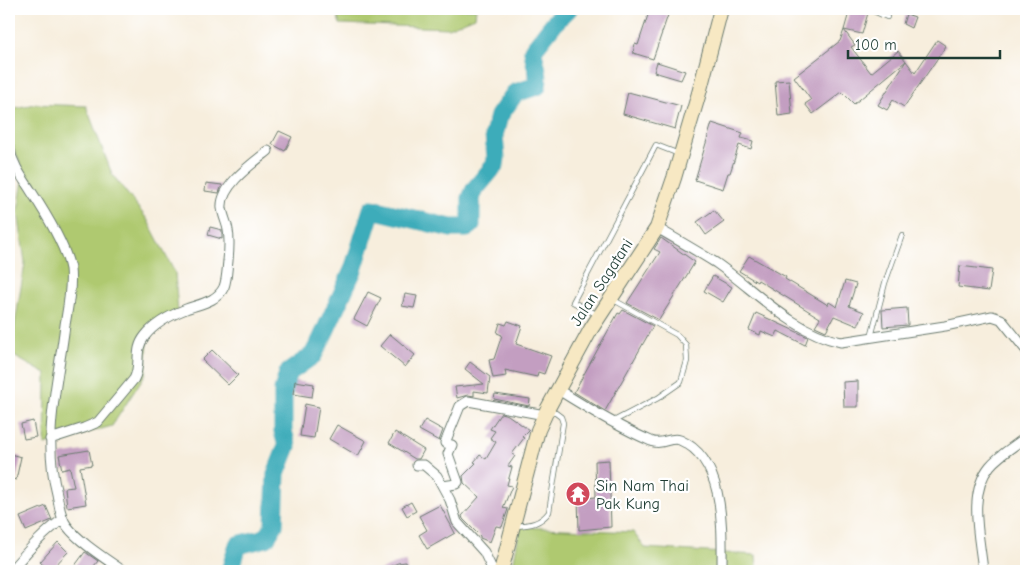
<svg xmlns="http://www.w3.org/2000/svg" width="1035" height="580" font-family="'Comic Neue',sans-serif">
<rect width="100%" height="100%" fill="#fff"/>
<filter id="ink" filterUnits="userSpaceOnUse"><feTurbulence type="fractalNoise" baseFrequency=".02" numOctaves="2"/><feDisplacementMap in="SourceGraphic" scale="10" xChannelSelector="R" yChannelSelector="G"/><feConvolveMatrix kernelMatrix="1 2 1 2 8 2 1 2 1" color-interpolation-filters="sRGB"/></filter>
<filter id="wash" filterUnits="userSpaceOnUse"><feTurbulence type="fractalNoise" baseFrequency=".0096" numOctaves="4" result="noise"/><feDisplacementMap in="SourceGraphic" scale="20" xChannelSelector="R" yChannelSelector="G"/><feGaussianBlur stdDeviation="1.12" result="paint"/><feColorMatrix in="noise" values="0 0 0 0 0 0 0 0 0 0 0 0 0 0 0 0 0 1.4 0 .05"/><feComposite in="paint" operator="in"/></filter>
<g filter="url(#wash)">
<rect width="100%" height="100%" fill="#f7eedd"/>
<path fill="#afc96f" stroke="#678352" d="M335 9H476L475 17 448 28 340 24Z
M35 104 86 106 112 174 147 219 175 273 178 313 148 338 146 373 112 426 45 445 46 374 10 354 25 263 18 211 24 173 9 136V109Z
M520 527 633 532 645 548 756 555 757 571H512Z"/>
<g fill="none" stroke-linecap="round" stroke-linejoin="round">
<path stroke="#3dacba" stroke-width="19" d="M230 571 238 545 266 538 274 525 276 474 287 446 283 431V391L288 373 313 355 321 340 353 270 372 209 451 228H467L471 225V198L475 189 495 165 496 158 494 135 499 116 515 93 537 86C540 73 534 63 533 50L555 22 568 9"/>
</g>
<g id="blocks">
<path fill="#c39ec1" d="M650 9 668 15 653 59 633 53 635 44 638 45Z
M850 9H865L868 13 862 34 844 30Z
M906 14 915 17 911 28 903 24Z
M844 30 855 45 851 47 871 73 898 51 906 61 854 104 842 92 813 114 805 104 811 100 794 77 840 41Z
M937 40 946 46 904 107 893 100 887 110 878 105 906 61 915 73Z
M657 62 685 71 681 80 654 72Z
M789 80 792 114 778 116 775 81Z
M628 92 681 106 675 129 623 114Z
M712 123 743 133 741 138 753 141 751 149 739 145 730 173H728L723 189 695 180Z
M279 131 292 137 285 151 272 144Z
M206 183 222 185 219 193 205 191Z
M714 210 724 222 706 235 697 222Z
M210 227 222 230V239L208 235Z
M661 238 695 262 659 320 627 303 660 252 654 249Z
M749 256 786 277 785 279 828 305 829 302 837 307 845 281 856 284 849 306 864 312 858 326 834 316 826 331 815 326 820 318 758 280 757 282 739 271Z
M960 266 992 270 989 291 958 287Z
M713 276 732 287 723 302 704 291Z
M368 292 381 298 367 326 354 319Z
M405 294 417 296 414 308 402 306Z
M907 308 908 325 883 327 882 310Z
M623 310 653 326 605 411 574 392 618 313 620 314Z
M756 313 808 337 805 345 778 331 775 337 761 331 760 335 749 330Z
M508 321 522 326 516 344 551 356 544 374 538 372 537 377 505 370 506 376 493 378 489 360 494 359 502 335 497 333 500 323 506 325Z
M390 334 415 355 405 367 380 346Z
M212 350 238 375 228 385 202 360Z
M470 362 490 377 488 393 474 391V396L468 395 457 398 455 387 484 384 465 369Z
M295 381 314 384 312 397 293 394Z
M858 381V407H844L843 382Z
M495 394 530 399 529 406 494 399Z
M305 404 319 407 314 438 300 436Z
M501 413 508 415 529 430 522 437 524 438 512 454 515 456 508 466 512 467 507 485 512 486 503 508 508 509 502 527 496 526 490 542 480 538V536L463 519 462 516 479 497 464 483 463 476 476 463 474 462 480 455 486 459 496 442 490 438 495 431 490 429Z
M425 420 443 430 439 441 419 430Z
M33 421 36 437 24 439 21 424Z
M337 425 366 441 358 456 329 439Z
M395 432 424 450 419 459H415L389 443Z
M89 450 92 465 80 467 86 504 67 507 65 488 74 487 70 468 62 470 59 455Z
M10 454 21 457 16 480 9 478Z
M609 460 611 527 579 530 578 499 596 497 595 461Z
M411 502 416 511 407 516 402 507Z
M440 505 455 533 427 549 419 535 427 530 419 516Z
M46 506 52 520 26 531 20 517Z
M58 542 68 552 50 571 40 562Z
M85 552 98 561 90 571H71Z
M406 562 407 571H378L398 563Z"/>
</g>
</g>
<g filter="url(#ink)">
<use href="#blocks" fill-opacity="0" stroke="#6b7b6f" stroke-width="1"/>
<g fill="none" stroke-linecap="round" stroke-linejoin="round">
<defs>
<path id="lane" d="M869 9 887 17
M612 299 677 335 686 345 687 361 681 382 658 398 612 422
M598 315 573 302 656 145 679 154
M871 337 885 283 902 235
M515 526C530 525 540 524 549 512L563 423 561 417 549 408"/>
<path id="street" d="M9 148C13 165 22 177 31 191 44 211 66 246 70 269 72 287 68 307 65 325 58 383 42 436 57 494 59 504 60 517 67 526 79 542 106 559 123 571
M657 228C676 239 697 251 716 263 755 290 792 332 841 342L945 326 992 316 1001 319 1026 350
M557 389C587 408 618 427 651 441 662 446 670 436 680 440 726 460 722 530 722 571
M50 439 84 428 98 422 134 379C142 364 133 351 145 336 155 323 171 315 186 309 199 304 217 302 224 287 227 279 227 269 228 261 229 251 230 240 228 230 227 223 223 216 222 208 220 186 253 163 268 151
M417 465H424L437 476 450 500 457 522 484 552 493 571
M443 486 456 484 458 482 448 454 452 445 445 443 460 406 468 401 545 415
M10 571C27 552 42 534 63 519
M983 571C980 538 967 494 990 466 1000 454 1015 446 1026 437"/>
<path id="secondary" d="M501 571 538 430 548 408 591 329 657 228 674 178 699 93 721 9"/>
</defs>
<use href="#lane" stroke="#6b7b6f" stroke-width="6"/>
<use href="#street" stroke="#6b7b6f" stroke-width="11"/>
<use href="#secondary" stroke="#6b7b6f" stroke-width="16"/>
<use href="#lane" stroke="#fff" stroke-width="4.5"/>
<use href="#street" stroke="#fff" stroke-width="9"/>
<use href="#secondary" stroke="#f7e8c3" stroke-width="14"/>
</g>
</g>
<defs>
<symbol id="temple-disc" viewBox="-11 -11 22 22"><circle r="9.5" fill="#d1495b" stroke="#fff"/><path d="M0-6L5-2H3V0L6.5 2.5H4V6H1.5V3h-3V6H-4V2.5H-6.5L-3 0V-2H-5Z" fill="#fff"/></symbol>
</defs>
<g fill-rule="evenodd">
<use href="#temple-disc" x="564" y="480" width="28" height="28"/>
</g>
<g text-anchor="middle" stroke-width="4.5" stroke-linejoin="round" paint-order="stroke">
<g font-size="16" fill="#1f3d34" stroke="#fff">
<text transform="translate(601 282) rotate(-57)" y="6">Jalan Sagatani</text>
</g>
<g font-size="16" fill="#1f3d34" stroke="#fff" text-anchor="start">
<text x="596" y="491">Sin Nam Thai<tspan x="596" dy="18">Pak Kung</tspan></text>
</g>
</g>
<rect width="1035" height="580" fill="none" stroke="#fff" stroke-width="30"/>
<path d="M848 50v8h152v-8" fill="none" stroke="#1f3d34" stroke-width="2.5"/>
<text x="855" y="50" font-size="15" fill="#1f3d34" stroke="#ffffff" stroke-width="4" paint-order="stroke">100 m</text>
</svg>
